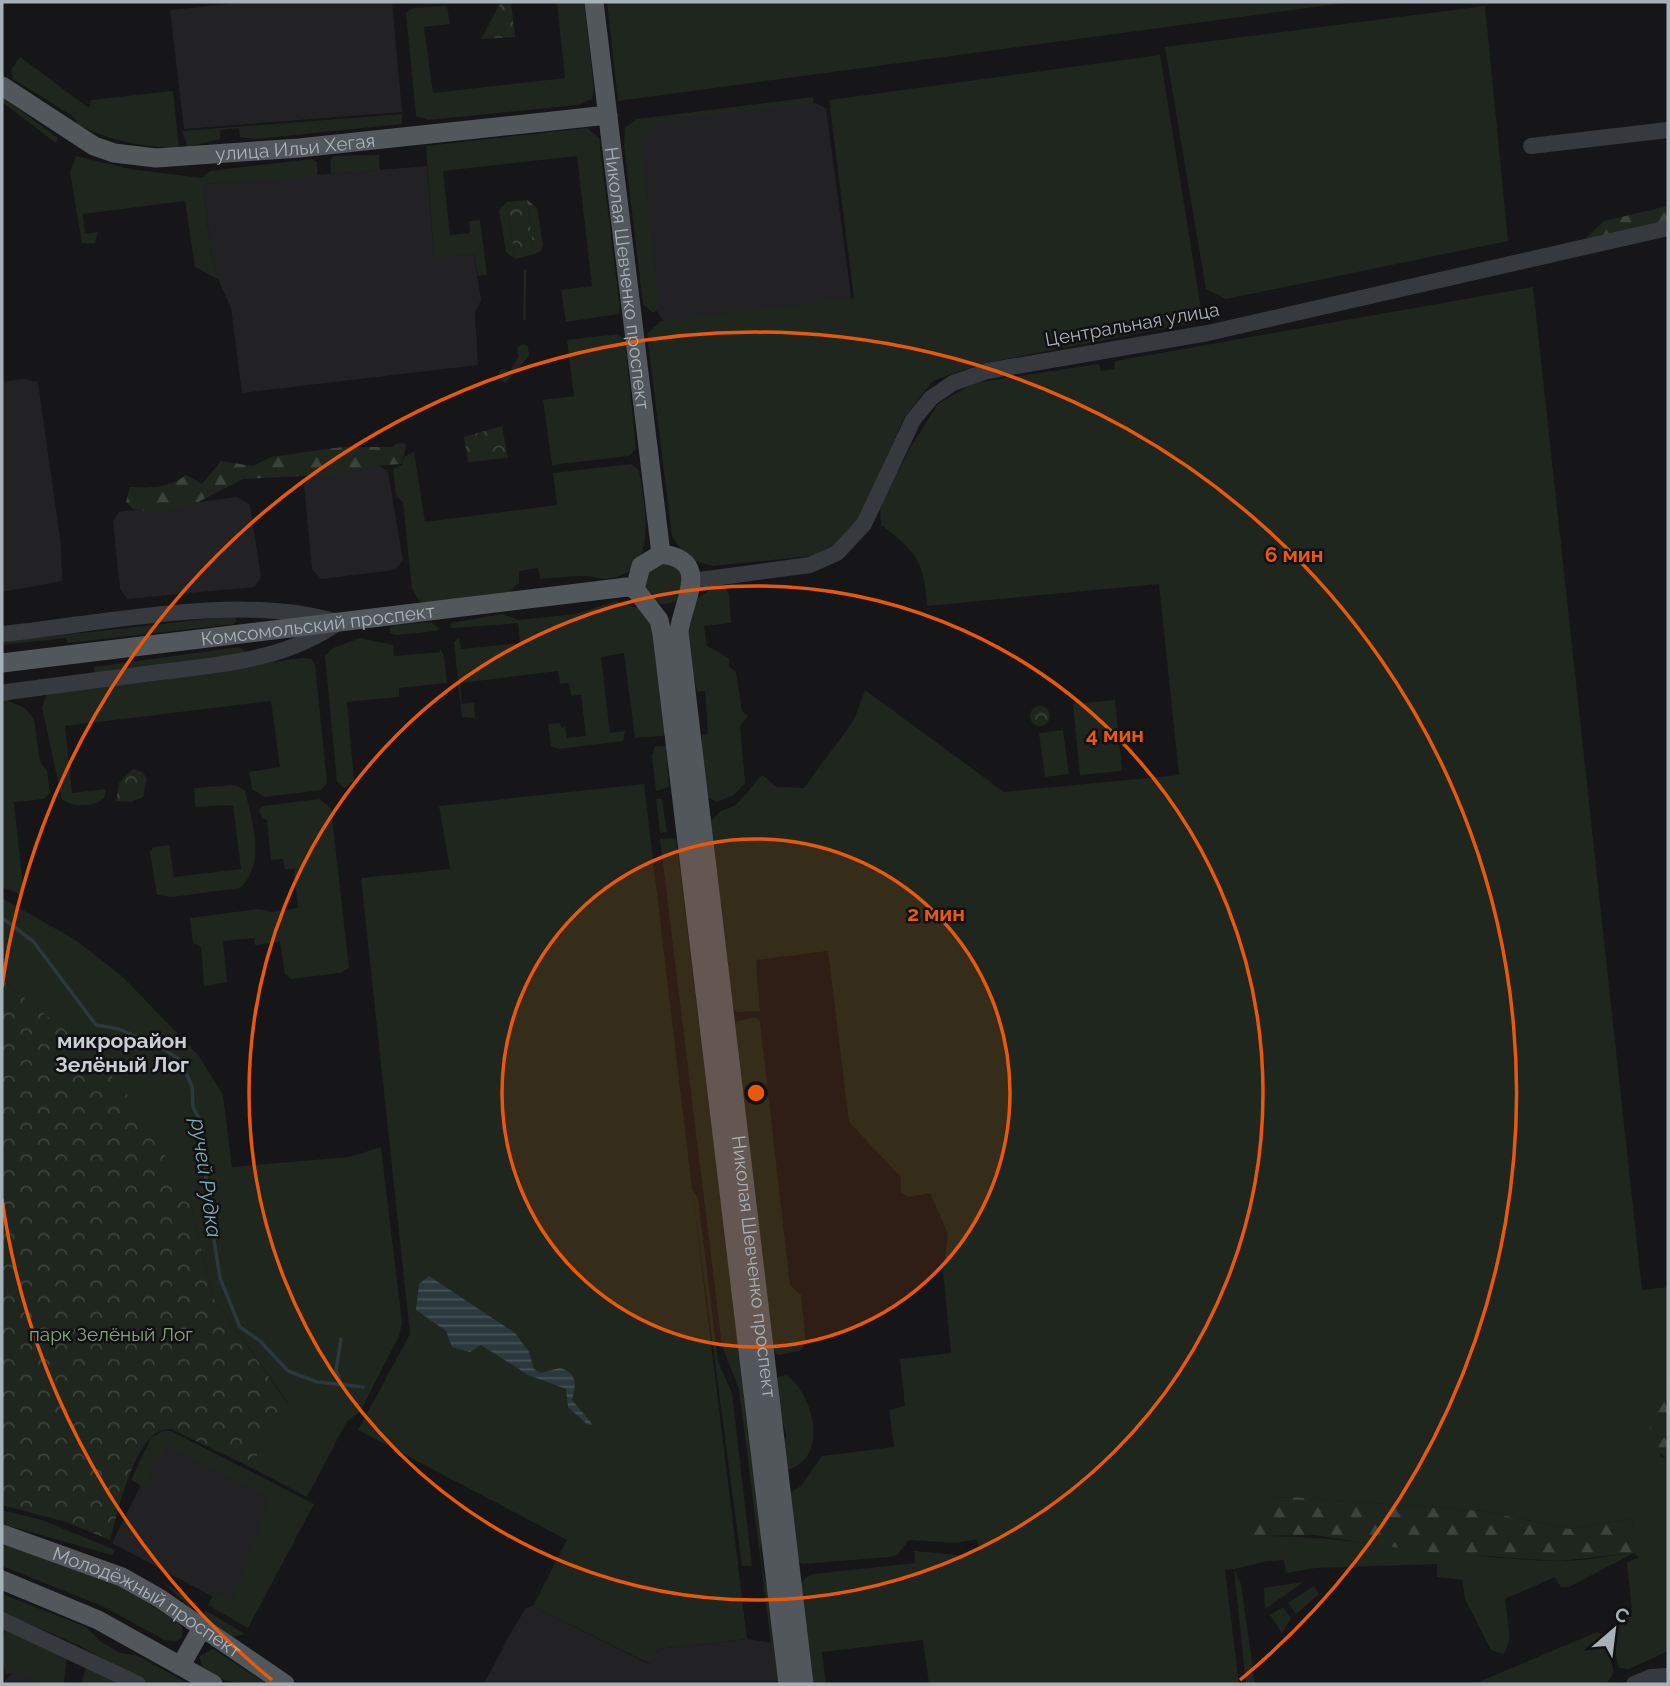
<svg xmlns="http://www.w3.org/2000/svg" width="1670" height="1686" font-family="Raleway,sans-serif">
<defs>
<pattern id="forest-firs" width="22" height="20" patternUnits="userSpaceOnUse" patternTransform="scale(1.75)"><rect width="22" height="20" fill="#1e261d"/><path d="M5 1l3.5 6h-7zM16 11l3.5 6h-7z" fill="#3c433c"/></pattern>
<pattern id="park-crowns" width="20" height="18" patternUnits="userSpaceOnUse" patternTransform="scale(1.75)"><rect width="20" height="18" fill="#1e261d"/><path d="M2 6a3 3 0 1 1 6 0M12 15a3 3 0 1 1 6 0" fill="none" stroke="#3c433c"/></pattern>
<pattern id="water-rules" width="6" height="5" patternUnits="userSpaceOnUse" patternTransform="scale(1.75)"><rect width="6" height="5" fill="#2b393c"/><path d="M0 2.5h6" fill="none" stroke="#475356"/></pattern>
</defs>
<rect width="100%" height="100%" fill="#161618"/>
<path fill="#222225" d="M250 2H392L402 112 184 129 170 10Z
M810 101 826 108 851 296 849 303 666 324 653 306 636 134 646 121Z
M427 166 434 257 474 254 481 300 475 313 478 365 242 393 231 308 218 279 211 255 203 184Z
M23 379 38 382 61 546 62 581 2 592V382Z
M375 462 388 472 403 560 395 570 321 579 312 569 304 485 309 473Z
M237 497 250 505 261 578 254 587 127 599 120 589 113 521 119 512Z
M164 1439 274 1497 236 1609 112 1543Z
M533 1606 649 1664 658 1649 747 1639 773 1643 778 1684H484L511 1632 526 1608Z
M22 1663 44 1684H2Z"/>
<path fill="#1e261d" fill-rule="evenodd" d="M557 2H584L594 88 592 99 578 105 428 120 416 116 406 13 413 8 447 6 450 24 424 27 433 93 565 78Z
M607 2H1352L618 101Z
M1485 6 1508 241 1226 299 1206 289 1165 47Z
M1160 55 1203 321 980 364 933 381 904 418 859 521 842 541 812 556 713 566 694 561 681 550 672 536 647 334 661 321 854 298 829 100Z
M20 57 89 108 91 100 173 91 179 148C141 147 112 141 78 125L74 117 13 79 11 70Z
M2 97 58 138 56 143 2 102Z
M813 97V103L662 120 644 134 641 146 659 307 653 313 643 304 624 145 625 128 637 119Z
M402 114V124L256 139 240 137 239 128 220 130V139L188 147 182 131Z
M587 128 599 138 620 309 619 314 566 322 561 290 592 286 577 156 443 171 450 235 470 233 469 221 480 220 487 275 478 276 474 254 434 258 426 146Z
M379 155 380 170 331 174 330 160 334 156Z
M76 156 130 169 202 178 210 171 312 159 317 162 318 176 203 184 211 255 218 279 195 267 185 201 83 214 85 234 98 232 95 244 82 243 70 172Z
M507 202 515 259 506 252 499 210Z
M524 269 526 270V321L523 319Z
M1533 287 1642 1290 1668 1287V1376L1653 1392 1660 1456 1668 1460V1651L1629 1669 1619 1668C1612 1642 1610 1629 1632 1612L1627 1562 1639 1557 1634 1553 1569 1587H1561L1555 1577 1505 1599 1510 1638 1504 1654 1491 1650 1465 1599 1462 1580 1437 1577V1564L1316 1568 1286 1573 1284 1560 1268 1561 1234 1569 1241 1584 1255 1684H1246L1234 1569 1225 1570 1239 1684H929L923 1640 822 1652 826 1684H810L800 1586 805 1578 813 1574 915 1563 914 1551 958 1555 979 1552 977 1539 956 1543 909 1540 897 1555 890 1557 802 1564 797 1560 791 1524V1492L801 1486 822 1456 894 1447 889 1410 905 1406 900 1359 951 1353 943 1270 948 1234 930 1193 909 1197 901 1192V1177L849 1122 828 951 756 960 760 1011 737 1012 731 1007 710 821 721 811 736 805 762 775 777 787 804 788 854 720 865 690 1004 792 1179 775 1159 584 927 606C924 561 917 552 881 525L880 507 910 448 938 404 974 383 1099 364 1101 371 1114 369 1115 361ZM1292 1497 1484 1511 1569 1529 1632 1519 1633 1553C1609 1556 1583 1561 1558 1561 1456 1559 1355 1535 1253 1536L1267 1498Z
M618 334 625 340 636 449 629 456 552 465 543 400 574 396 567 340Z
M524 344 528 347 529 356 506 383 502 382 499 372 502 369 510 371 518 357 517 347Z
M414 452 425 522 557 505 553 473 631 464 639 470C644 506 662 575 605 579 598 579 591 576 584 576 569 576 554 578 540 579L538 568 519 571V583L507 594 426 604 419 601 412 589 403 502 396 496 393 468 402 465 404 457Z
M645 584a20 20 0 1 1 40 0a20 20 0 1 1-40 0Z
M724 586 729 594 731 623 704 626 707 646 729 658V666L736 672 742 711 748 716 740 726 745 783 734 795 716 802 706 796 701 765 702 735 708 733 705 691 697 692 686 643 694 601 711 589Z
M616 601 641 609 652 622 667 733 663 736 635 738 624 653 601 657 610 733 625 731 623 741 559 749 551 746 548 724 560 723 561 728 565 727 567 738 586 736 581 695 571 696 569 683 560 684 558 671 460 683 462 704 474 703 475 718 462 717 454 642 459 638 461 649 520 643 518 623 455 628H450L451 623 502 614 519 620 575 614Z
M232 616 237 620 234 624 68 643 66 638 2 645V642Z
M430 622 440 628 436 631 396 635 390 633V627L395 625Z
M360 638 393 645 394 656 440 652V648L444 656 447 683 399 688V697L347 702 354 781 344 788 337 782 325 656 333 648Z
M239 647 244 650 243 654 2 687V684L94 673V667Z
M302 658 312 659 315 665 327 783 321 790 265 797 252 789 249 772 280 767 271 701 65 726 72 793 106 789 104 798C95 807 72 808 62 799L42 708 47 694Z
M2 698 25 708 34 719 40 762 47 771 50 793 44 799 14 802 24 896 2 887Z
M1115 700 1122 771 1080 775 1073 704Z
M1063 730 1069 774 1045 777 1039 733Z
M655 746H666L669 787 656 791 652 756Z
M644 784 692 1189 698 1198 718 1361 732 1393 752 1566H742L693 1195 747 1639 658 1649 650 1664 533 1606 567 1540 358 1430 410 1334 361 878 450 869 439 806Z
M234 785 245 790C252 822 267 862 240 888L172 897 157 895 150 853 153 847 169 845 174 877 241 869 233 805 195 807 194 788Z
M319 799 331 808 349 968 340 973 291 979 285 974 280 942 255 945 254 938 223 941 227 982 204 986 201 947 193 943 190 918 258 909 273 912 298 908 294 869H285L283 859 271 860 267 820 262 818 259 810 263 806Z
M656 799H662L667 832 660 833Z
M676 838 762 1534C759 1554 762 1573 769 1592L779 1684H776L739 1389 722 1346 660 839Z
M2 898 77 941 123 977 199 1056 223 1095 232 1167 349 1157 381 1147 402 1323 399 1336 360 1412 347 1421 307 1497 250 1467 288 1403 213 1297 191 1206 89 1049 2 980Z
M751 1018H757L760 1022 790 1285 801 1295 806 1343 800 1351 778 1355 772 1350 735 1022Z
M787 1375C814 1396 830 1458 787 1470L783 1455 786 1435 774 1385 778 1377Z
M163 1431H171L314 1504 248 1628 208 1605 214 1593 233 1602 269 1499 167 1445 145 1488 131 1480 151 1438Z
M2 1510 42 1520 115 1550 112 1555 2 1524Z
M2 1544 117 1584 176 1621 182 1627V1637L178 1641 165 1640 102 1606 2 1566Z
M161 1581 198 1604 191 1608Z
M1304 1582 1265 1609 1264 1588Z
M1314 1586 1319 1594 1296 1614 1288 1603Z
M2 1594 86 1627 101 1642 121 1653 138 1656 189 1684H150L78 1645 2 1612Z
M1283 1607 1291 1618 1282 1633 1270 1615Z
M205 1610 245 1634 233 1637 204 1618Z
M6 1627 67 1654 64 1684H39L23 1672 6 1674C1 1660 0 1640 6 1627Z
M1597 1632 1609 1637 1613 1674 1606 1684H1474Z
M213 1649 218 1652 267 1684C248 1684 200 1684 200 1656Z
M87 1664 126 1684H81Z"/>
<path fill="url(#forest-firs)" d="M527 200 537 208 543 245 540 252 534 254Z
M1668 206V221L1585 239 1604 221Z
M398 443 406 444 402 464 368 466 337 474 243 479 198 502 159 513 133 509 126 502 130 487C149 489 171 487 186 475L202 484 221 461 253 466 271 457 342 447H392Z
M1668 1376V1460C1649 1449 1645 1413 1653 1393 1655 1387 1664 1381 1668 1376Z
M1292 1497 1483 1511 1569 1529 1632 1519 1634 1553 1559 1561 1427 1552 1313 1535 1252 1536 1249 1518 1267 1498Z"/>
<path fill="url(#park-crowns)" d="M501 2H511L515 37 481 39Z
M527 200 534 254 515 259 507 202Z
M502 426 508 458 468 462 464 437Z
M1030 716a10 10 0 1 1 20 0a10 10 0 1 1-20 0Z
M133 769 142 772 147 778 143 797 131 802 116 801 119 783Z
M2 980 89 1049 142 1112 191 1206 213 1297 288 1404 250 1467 171 1429C135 1426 118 1513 110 1540L66 1522 2 1505Z"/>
<path fill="url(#water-rules)" d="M429 1276 515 1333 529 1352 534 1369 540 1373 560 1368C578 1373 576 1385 572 1400L593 1425H588L568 1407 566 1389 528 1375 481 1345 470 1352 452 1347 446 1331 416 1310 419 1284Z"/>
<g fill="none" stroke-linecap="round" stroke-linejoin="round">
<path stroke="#2b393c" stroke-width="3.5" d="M2 918 33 941 96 1025 119 1029 162 1048 180 1060 192 1086 193 1107 200 1120 209 1208 220 1278 240 1327 260 1341 288 1371 317 1382 363 1387
M341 1383 336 1371 341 1339"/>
<path stroke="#36393d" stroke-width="16" d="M1531 146 1668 130
M692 581 810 565 837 553 864 524 913 420 931 398 953 383 987 371 1208 333 1668 228
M2 634C100 624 239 593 333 621
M2 693C55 685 108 679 161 672 224 664 286 660 339 622
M2 1620 138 1684
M1634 1684 1651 1677 1668 1676"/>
<g stroke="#52575c" stroke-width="19">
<path id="s1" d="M594 2 661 554"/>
<path id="s2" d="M2 86 94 146 114 153 156 158 299 148 608 115"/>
<path id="s3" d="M2 663 627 587 635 589"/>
<path id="s4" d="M2 1534 122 1577 159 1598 285 1684"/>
<path d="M2 1580 98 1620 213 1684"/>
<path d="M181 1665 202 1628"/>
<path id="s5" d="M788 1684 662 634 659 620 635 589 641 566 661 554C713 560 682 602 679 632L804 1684"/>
</g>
</g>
<circle cx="756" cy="1093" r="254" fill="#e8590c" fill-opacity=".12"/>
<g fill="none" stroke="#e8590c" stroke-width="3.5">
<circle cx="756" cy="1093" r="254"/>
<circle cx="756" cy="1093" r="507"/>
<path d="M272 1680A761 761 0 0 1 2 1199M2 987A761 761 0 1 1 1240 1680"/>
</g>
<g text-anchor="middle" stroke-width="5" stroke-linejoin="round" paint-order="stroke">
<g font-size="19" fill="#a7b1b8" stroke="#111113">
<text dy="7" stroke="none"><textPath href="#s2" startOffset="313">улица Ильи Хегая</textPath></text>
<text dy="7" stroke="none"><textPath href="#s1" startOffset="278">Николая Шевченко проспект</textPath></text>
<text transform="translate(1132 324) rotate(-10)" y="7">Центральная улица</text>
<text dy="7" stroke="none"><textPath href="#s3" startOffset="318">Комсомольский проспект</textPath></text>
<text dy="7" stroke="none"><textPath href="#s5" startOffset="1895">Николая Шевченко проспект</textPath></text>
<text dy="7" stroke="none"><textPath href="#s4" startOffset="161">Молодёжный проспект</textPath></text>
</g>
<g font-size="19" fill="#85a47d" stroke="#111113">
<text x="111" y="1341">парк Зелёный Лог</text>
</g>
<g font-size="21" font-weight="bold" fill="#c8cfd4" stroke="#111113">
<text x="122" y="1048">микрорайон<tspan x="122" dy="24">Зелёный Лог</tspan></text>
</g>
<g font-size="21" font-style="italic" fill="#7caab5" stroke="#111113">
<text transform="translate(206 1178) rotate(82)" y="7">ручей Рудка</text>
</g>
</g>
<circle cx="756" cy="1093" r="10" fill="#e8590c" stroke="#111113" stroke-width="3.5"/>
<g font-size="21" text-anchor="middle" font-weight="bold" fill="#e8590c" stroke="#111113" stroke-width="5" stroke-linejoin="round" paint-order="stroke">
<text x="1294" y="562">6 мин</text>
<text x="1115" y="742">4 мин</text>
<text x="936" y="921">2 мин</text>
</g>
<rect width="1670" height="1686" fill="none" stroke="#a7b1b8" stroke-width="7"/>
<g transform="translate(1614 1630) rotate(28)" stroke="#111113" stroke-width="5" paint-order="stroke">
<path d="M0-5L12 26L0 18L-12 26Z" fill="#a7b1b8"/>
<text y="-10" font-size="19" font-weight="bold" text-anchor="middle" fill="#a7b1b8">С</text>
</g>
</svg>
